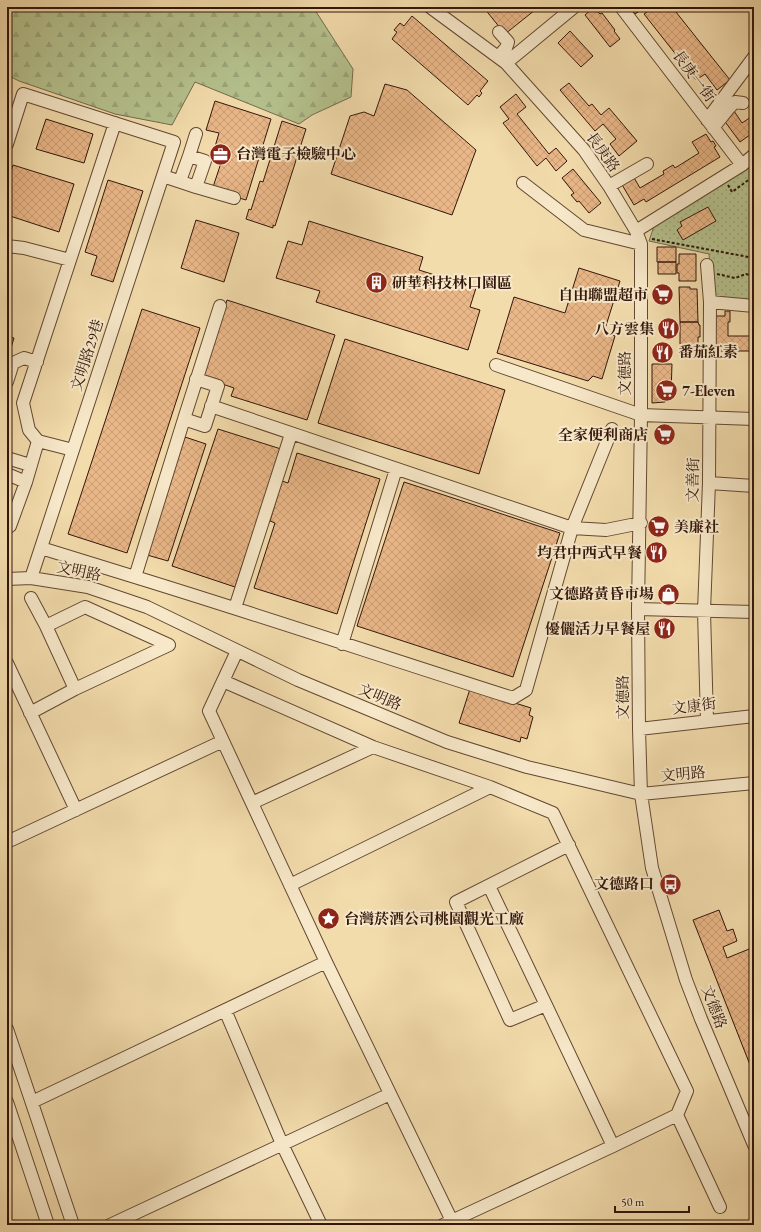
<svg xmlns="http://www.w3.org/2000/svg" width="761" height="1232" font-family="'EB Garamond','Noto Serif TC',serif">
<defs>
<pattern id="grass-dots" width="8" height="8" patternUnits="userSpaceOnUse"><rect width="8" height="8" fill="#b5c28e"/><path d="M2 2h.1M6 6h.1" fill="none" stroke="#9ca679" stroke-width="1.8" stroke-linecap="round"/></pattern>
<pattern id="forest-firs" width="22" height="20" patternUnits="userSpaceOnUse"><rect width="22" height="20" fill="#b5c28e"/><path d="M5 1l3.5 6h-7zM16 11l3.5 6h-7z" fill="#9ca679"/></pattern>
<pattern id="building-cross-hatch" width="8" height="8" patternUnits="userSpaceOnUse"><rect width="8" height="8" fill="#eab788"/><path d="M0 0l8 8M0 8l8-8" fill="none" stroke="#c99d74"/></pattern>
</defs>
<rect width="100%" height="100%" fill="#f3dcac"/>
<filter id="stains"><feTurbulence type="fractalNoise" baseFrequency=".005" numOctaves="4"/><feColorMatrix values="0 0 0 0 .2 0 0 0 0 .09 0 0 0 0 .02 0 0 0 .5 -.17"/></filter>
<radialGradient id="worn" r=".72"><stop offset=".6" stop-color="#630" stop-opacity="0"/><stop offset="1" stop-color="#630" stop-opacity=".3"/></radialGradient>
<path fill="url(#grass-dots)" stroke="#746c4c" d="M754 163V301L713 298 709 254 649 241 654 226 745 170Z"/>
<path fill="url(#forest-firs)" stroke="#746c4c" d="M7 7H313L353 69 351 97 312 115 299 124 195 82 172 125 115 114 19 81 7 75Z"/>
<path fill="url(#building-cross-hatch)" stroke="#32160b" d="M486 7H532L535 10 505 34 484 8Z
M594 7 600 14 602 13 615 30 614 31 620 39 610 47 585 15Z
M629 7H639L641 10 635 14Z
M654 7H672L730 80 717 90 705 74 696 80 644 14Z
M412 16 488 81 480 91 482 93 479 97 477 95 468 105 392 39 397 32 394 30 400 23 404 26Z
M570 31 593 56 581 67 558 43Z
M569 83 589 106 592 104 601 115 609 108 637 141 619 156 610 144 616 139 603 124 595 131 560 90Z
M385 84 407 90 476 150 452 215 331 174 350 116 364 112 374 116Z
M516 94 526 107 517 114 549 154 556 148 567 161 556 171 546 158 537 166 503 123 509 119 500 107Z
M215 101 271 119 246 200 212 190 222 160 212 157 219 133 206 130Z
M734 111 742 123 754 115V132L740 142 723 119Z
M46 119 93 134 84 163 36 149Z
M282 121 306 129 275 226 273 225V228L246 219 249 209 251 210 260 181 263 182Z
M706 134 711 142 713 141 716 146 714 147 720 157 646 202 644 199 634 205 621 183 633 176 640 188 664 174 663 171 673 165 675 168 699 153 692 142Z
M13 165 74 184 59 232 7 215V185Z
M573 169 601 203 589 213 579 201 577 202 571 195 574 193 562 178Z
M108 180 143 191 113 282 91 275 97 256 85 252Z
M708 207 716 221 683 240 677 230 682 226 680 222Z
M196 220 239 233 224 282 181 268Z
M309 221 423 257 419 270 476 288 470 307 480 310 468 350 316 302 320 291 276 278 288 241 302 245Z
M657 247H676V262H657Z
M679 254H696V281H679V273H677V264H679Z
M658 262H676V274H658Z
M579 268 620 281 604 332 615 336 602 379 593 376 588 381 497 353 514 297 565 313Z
M679 287H690V289H697L698 322H680Z
M227 300 335 335 307 420 231 396 234 388 202 377Z
M142 309 200 328 127 553 68 534Z
M725 311H730V322H728V336H750V322H754V351H714V316H725Z
M680 322H698L699 325H700V337H698V350H680Z
M7 336 14 338 7 361Z
M345 339 505 390 479 474 318 423Z
M652 364H672L671 394H665V402L652 403Z
M218 429 281 449 235 587 172 566Z
M185 437 206 444 168 561 147 555Z
M297 453 380 479 337 614 254 588 275 523 270 521 282 481 288 483Z
M404 482 560 533 513 677 357 626Z
M470 689 531 708 529 715 533 717 527 739 521 737 520 742 459 723Z
M719 910 727 931 733 929 737 941 723 947 727 958 754 947V1075L693 920Z"/>
<g fill="none" stroke-linecap="round" stroke-linejoin="round">
<defs>
<path id="minor" d="M430 7 506 63 584 150 609 186 636 231 641 244V415L638 609 639 729 641 794 652 868 686 980 701 1019 754 1145
M621 7 742 165
M498 57 506 48 508 42 499 32
M506 63 574 7
M707 120 754 57
M713 128 729 108 735 102 743 103
M7 144 23 94 174 142 31 578
M189 156 196 134
M163 176 196 187 205 161 189 156 180 181
M523 183 584 230 641 244
M609 186 647 164
M196 187 234 198
M636 231 742 165 754 155
M7 246 24 248 70 260
M710 302 754 306
M496 365 641 415 754 419
M196 379 218 386 205 426 184 419 220 306
M7 382 13 363 24 358 37 362
M211 406 572 528 606 530 641 523
M38 441 73 450
M7 458 30 465
M7 474 26 482 38 441 29 430 23 403 115 123
M709 483 754 486
M7 528 10 526 26 482
M41 548 135 577 184 419
M135 577C262 616 387 658 513 698L526 690 572 528 612 429
M7 579 31 578 88 587 147 607 298 680 447 742 527 767 641 794 754 783
M31 598 46 626
M235 608 291 434
M638 609 754 612
M342 644 396 469
M237 651 209 711 326 962 452 1221
M7 663 76 810
M223 681 373 747 490 787 553 813 687 1091 677 1115 613 1146 443 1225
M30 713 75 689 169 645 85 607 46 626 75 689
M707 721 704 611 709 483 710 302 707 265
M639 729 754 716
M252 803 373 747
M7 842 223 741
M569 845 456 902 510 1020 546 1005 613 1146
M290 885 490 787
M489 886 546 1005
M225 1010 282 1144 321 1225
M7 1029 73 1225
M7 1102 48 1225
M32 1102 326 962
M677 1115 720 1207
M110 1225 390 1094"/>
</defs>
<use href="#minor" stroke="#624833" stroke-width="14"/>
<path stroke="#32160b" stroke-width="2" stroke-dasharray="3 2" stroke-linecap="butt" d="M728 185 732 192 754 176
M652 239 754 258
M717 274 735 278 746 274 752 276 754 282"/>
<use href="#minor" stroke="#f7e8c9" stroke-width="12"/>
</g>
<defs>
<symbol id="office-disc" viewBox="-11 -11 22 22"><circle r="9.5" fill="#8f2418" stroke="#f7e8c9"/><path d="M-6-3h4V-5.5h4V-3h4V5H-6ZM-1-4.5V-3h2v-1.5ZM-6 0V1H6V0Z" fill="#fff"/></symbol>
<symbol id="building-disc" viewBox="-11 -11 22 22"><circle r="9.5" fill="#8f2418" stroke="#f7e8c9"/><path d="M-4-6H4V6H1V3H-1V6H-4ZM-2.5-4.3h1.7v1.8h-1.7ZM.8-4.3h1.7v1.8H.8ZM-2.5-1h1.7V.8h-1.7ZM.8-1h1.7V.8H.8Z" fill="#fff"/></symbol>
<symbol id="supermarket-disc" viewBox="-11 -11 22 22"><circle r="9.5" fill="#8f2418" stroke="#f7e8c9"/><path d="M-6-5.5h2.5l.6 2H6L4.5 2H-2.5L-4.4-4H-6ZM-1.5 3.2a1.3 1.3 0 1 0 .1 0ZM3 3.2a1.3 1.3 0 1 0 .1 0Z" fill="#fff"/></symbol>
<symbol id="restaurant-disc" viewBox="-11 -11 22 22"><circle r="9.5" fill="#8f2418" stroke="#f7e8c9"/><path d="M-5-6h1v4h1v-4h1v4h1v-4h1v5L-1.5 .5V6h-2V.5L-5-1ZM5-6V6H3V1.5H1.5Q1.5-4 5-6Z" fill="#fff"/></symbol>
<symbol id="shop-disc" viewBox="-11 -11 22 22"><circle r="9.5" fill="#8f2418" stroke="#f7e8c9"/><path d="M-5-2.5h2.3a2.7 3.5 0 0 1 5.4 0H5L5.5 6h-11ZM-1.5-2.5h3a1.5 2.3 0 0 0-3 0Z" fill="#fff"/></symbol>
<symbol id="bus-disc" viewBox="-11 -11 22 22"><circle r="9.5" fill="#8f2418" stroke="#f7e8c9"/><path d="M-5-6H5V4H4V6H2V4H-2V6H-4V4H-5ZM-3.5-4V0h7V-4ZM-3.5 1.2v1.5H-2V1.2ZM2 1.2v1.5H3.5V1.2Z" fill="#fff"/></symbol>
<symbol id="sight-disc" viewBox="-11 -11 22 22"><circle r="9.5" fill="#8f2418" stroke="#f7e8c9"/><path d="M0-6L1.8-2.2L6-1.7L2.9 1.2L3.7 5.4L0 3.3L-3.7 5.4L-2.9 1.2L-6-1.7L-1.8-2.2Z" fill="#fff"/></symbol>
</defs>
<g fill-rule="evenodd">
<use href="#office-disc" x="208" y="142" width="25" height="25"/>
<use href="#building-disc" x="364" y="270" width="25" height="25"/>
<use href="#supermarket-disc" x="650" y="282" width="25" height="25"/>
<use href="#restaurant-disc" x="656" y="316" width="25" height="25"/>
<use href="#restaurant-disc" x="650" y="340" width="25" height="25"/>
<use href="#supermarket-disc" x="654" y="378" width="25" height="25"/>
<use href="#supermarket-disc" x="652" y="422" width="25" height="25"/>
<use href="#supermarket-disc" x="646" y="514" width="25" height="25"/>
<use href="#restaurant-disc" x="644" y="540" width="25" height="25"/>
<use href="#shop-disc" x="656" y="582" width="25" height="25"/>
<use href="#restaurant-disc" x="652" y="616" width="25" height="25"/>
<use href="#bus-disc" x="658" y="872" width="25" height="25"/>
<use href="#sight-disc" x="316" y="906" width="25" height="25"/>
</g>
<g text-anchor="middle" stroke-width="4" stroke-linejoin="round" paint-order="stroke">
<g font-size="15" fill="#32160b" stroke="#f7e8c9">
<text transform="translate(694 76) rotate(53)" y="5">長庚一街</text>
<text transform="translate(603 152) rotate(54)" y="5">長庚路</text>
<text transform="translate(87 355) rotate(-72)" y="5">文明路29巷</text>
<text transform="translate(625 373) rotate(-90)" y="5">文德路</text>
<text transform="translate(693 480) rotate(-89)" y="5">文善街</text>
<text transform="translate(79 571) rotate(12)" y="5">文明路</text>
<text transform="translate(380 697) rotate(23)" y="5">文明路</text>
<text transform="translate(623 697) rotate(-90)" y="5">文德路</text>
<text transform="translate(694 706) rotate(-7)" y="5">文康街</text>
<text transform="translate(683 774) rotate(-5)" y="5">文明路</text>
<text transform="translate(714 1007) rotate(69)" y="5">文德路</text>
</g>
<g font-size="15" font-weight="bold" fill="#32160b" stroke="#f7e8c9" text-anchor="end">
<text x="236" y="159" text-anchor="start">台灣電子檢驗中心</text>
<text x="392" y="288" text-anchor="start">研華科技林口園區</text>
<text x="648" y="300">自由聯盟超市</text>
<text x="654" y="334">八方雲集</text>
<text x="678" y="357" text-anchor="start">番茄紅素</text>
<text x="682" y="396" text-anchor="start">7-Eleven</text>
<text x="648" y="440">全家便利商店</text>
<text x="674" y="532" text-anchor="start">美廉社</text>
<text x="642" y="558">均君中西式早餐</text>
<text x="654" y="599">文德路黃昏市場</text>
<text x="650" y="634">優儷活力早餐屋</text>
<text x="654" y="889">文德路口</text>
<text x="344" y="924" text-anchor="start">台灣菸酒公司桃園觀光工廠</text>
</g>
</g>
<rect width="761" height="1232" fill="none" stroke="#f3dcac" stroke-width="24"/>
<rect x="8" y="8" width="745" height="1216" fill="none" stroke="#32160b" stroke-width="2"/>
<rect x="12" y="12" width="737" height="1208" fill="none" stroke="#32160b"/>
<path d="M615 1206v6h74v-6" fill="none" stroke="#32160b" stroke-width="2"/>
<text x="621" y="1206" font-size="12" fill="#32160b" stroke="#f7e8c9" stroke-width="3" paint-order="stroke">50 m</text>
<rect width="100%" height="100%" filter="url(#stains)"/>
<rect width="100%" height="100%" fill="url(#worn)"/>
</svg>
